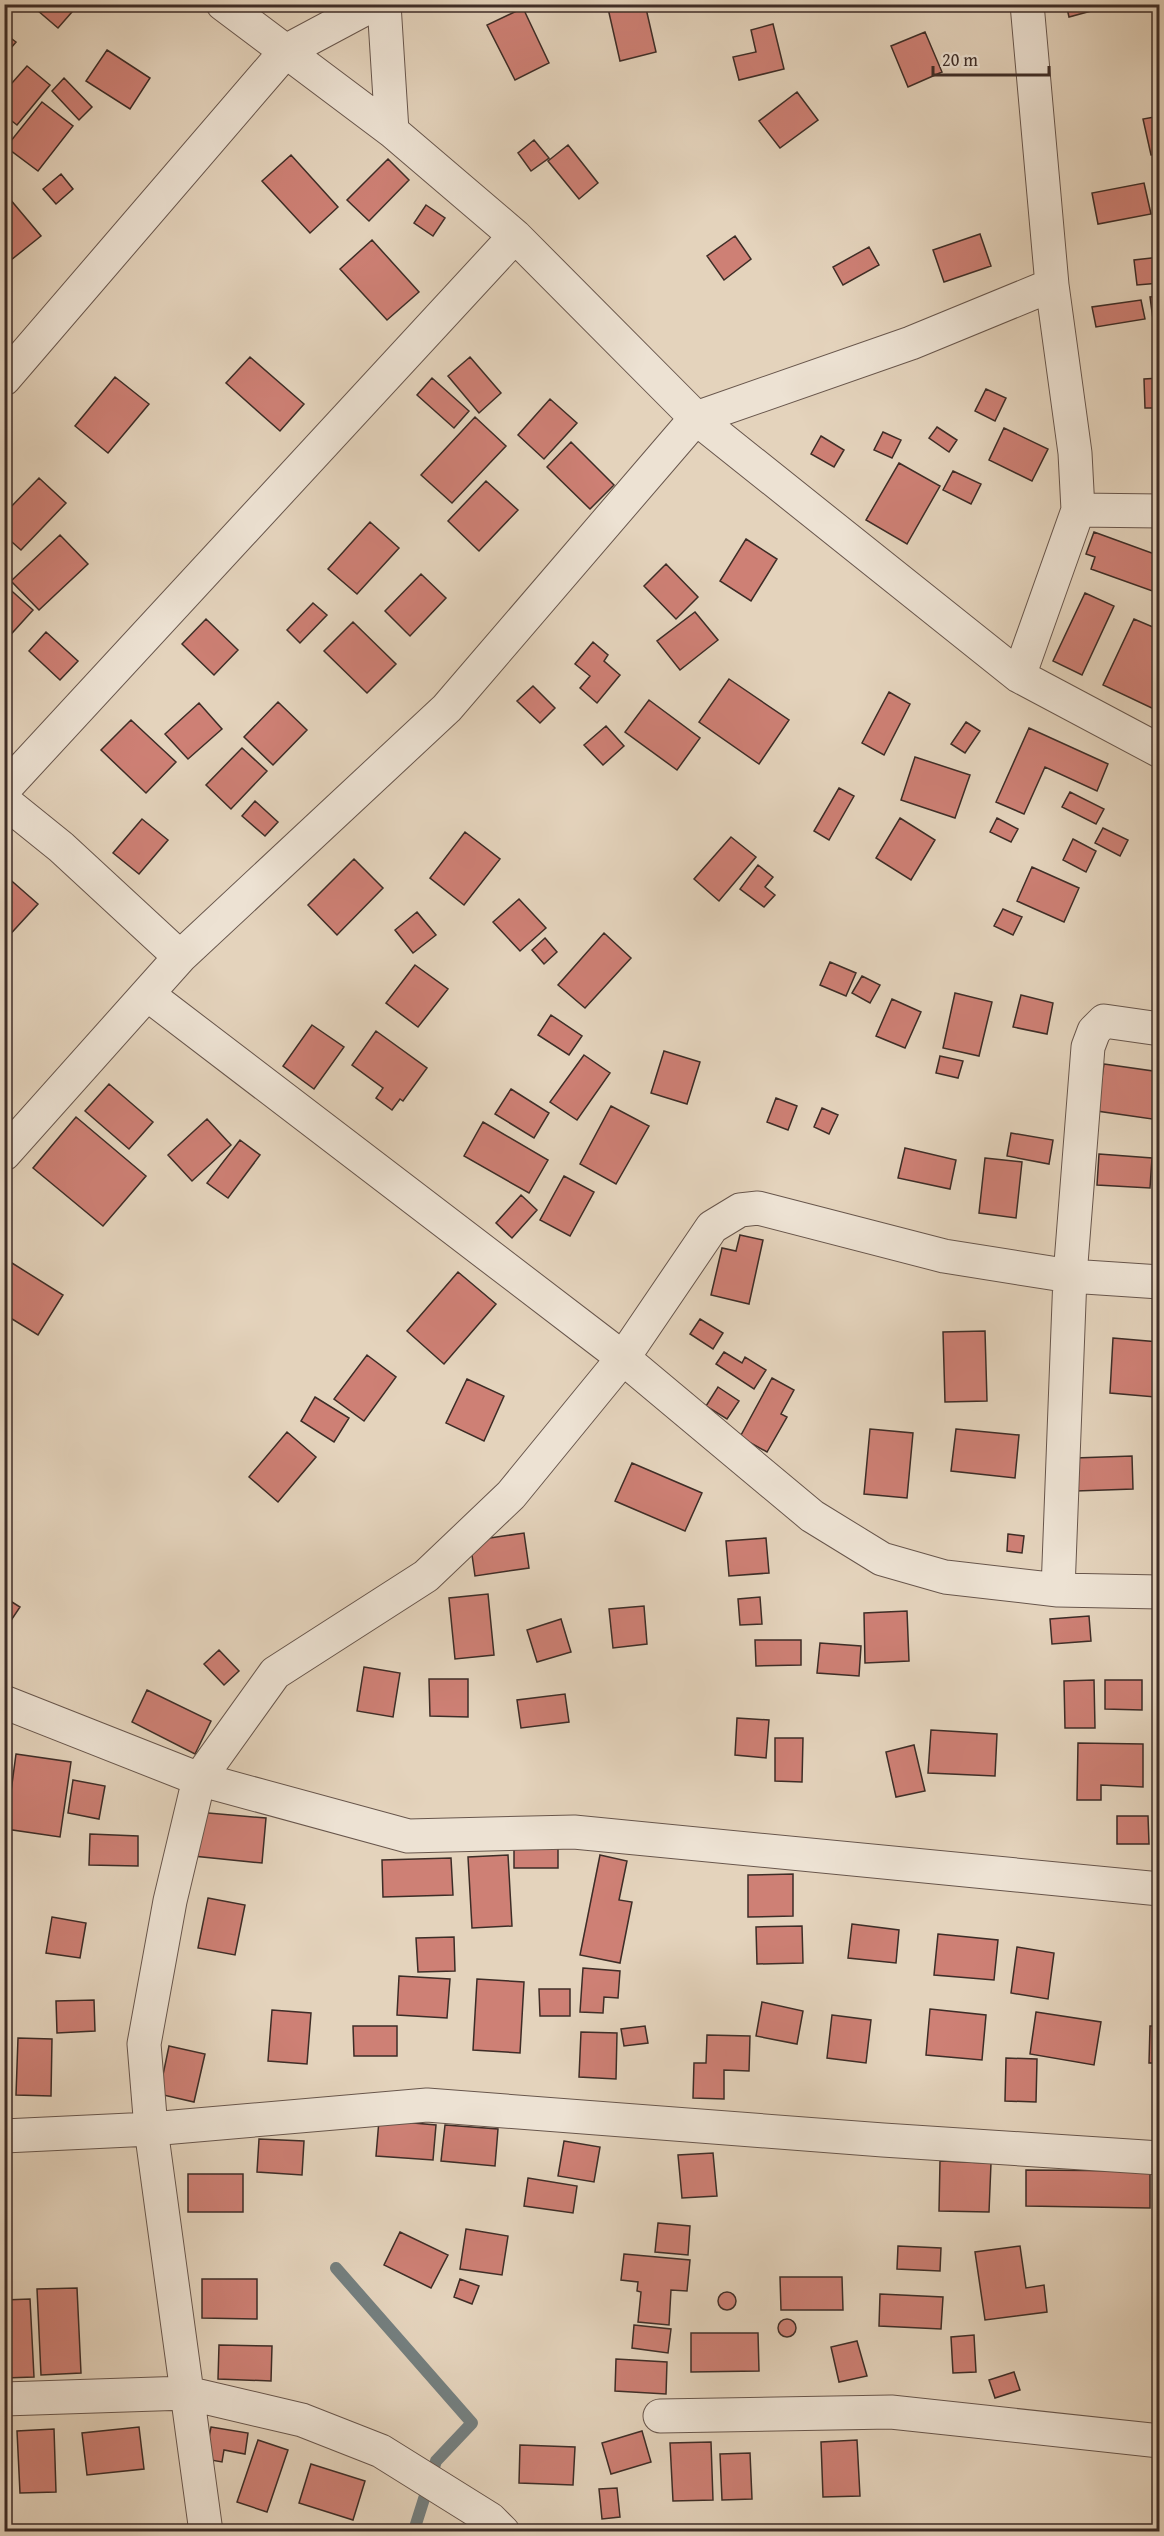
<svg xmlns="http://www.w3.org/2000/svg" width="1164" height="2536" font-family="'Gentium Book Plus',serif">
<rect width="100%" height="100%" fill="#e4d3bc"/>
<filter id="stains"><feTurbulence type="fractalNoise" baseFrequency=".00333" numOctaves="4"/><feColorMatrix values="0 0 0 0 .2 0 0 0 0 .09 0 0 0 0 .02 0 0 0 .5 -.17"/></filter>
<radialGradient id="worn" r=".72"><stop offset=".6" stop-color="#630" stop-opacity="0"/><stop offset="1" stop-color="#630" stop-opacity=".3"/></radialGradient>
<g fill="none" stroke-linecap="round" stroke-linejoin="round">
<path stroke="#747f7f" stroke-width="12" d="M336 2268 472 2423 436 2461 416 2524V2532"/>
</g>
<path fill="#ce8075" stroke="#3e2d27" stroke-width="1.5" d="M30 4H79L58 28Z
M607 4H645L656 52 620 61Z
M1066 4H1112L1113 5 1069 17Z
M523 8 549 63 515 80 487 25Z
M773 24 784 69 739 80 733 57 756 52 751 30Z
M925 32 942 72 908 87 891 46Z
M4 33 16 42 4 56Z
M107 50 150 78 130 109 86 81Z
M27 66 50 85 17 125 4 115V92Z
M64 78 92 107 79 120 52 91Z
M797 92 818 120 780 148 759 121Z
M42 102 73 126 38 171 6 147Z
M1160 116V154L1151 155 1143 119Z
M534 140 549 158 531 171 518 153Z
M568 145 598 183 579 199 548 161Z
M291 155 338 207 310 233 262 181Z
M388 159 409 180 369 221 347 200Z
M61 174 73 189 56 204 43 189Z
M1144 183 1151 214 1098 224 1092 193Z
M4 192 41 236 11 260 4 252Z
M426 205 445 218 433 236 414 223Z
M980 234 991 266 944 282 933 250Z
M735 236 751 259 724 280 707 256Z
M372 240 419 292 387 320 340 269Z
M869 247 879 265 843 285 833 267Z
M1160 257V283L1137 285 1134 260Z
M1160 296V341L1156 342 1150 297Z
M1141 300 1145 319 1096 327 1092 307Z
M250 357 304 404 280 431 226 383Z
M470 357 501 393 479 413 448 376Z
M115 377 149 404 108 453 75 426Z
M432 378 469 411 454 428 417 395Z
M1160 378V408H1145L1144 379Z
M986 389 1006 398 995 421 975 411Z
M550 399 577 423 544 459 518 435Z
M475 417 506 446 452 503 421 475Z
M937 427 957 440 949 452 929 438Z
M1004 428 1048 449 1032 481 989 460Z
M883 432 901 440 892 458 874 450Z
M821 436 844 450 834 467 811 454Z
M571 442 614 485 590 509 547 467Z
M899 463 940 486 907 544 866 520Z
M953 471 981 484 971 504 943 490Z
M39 478 66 503 21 550 4 535V514Z
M486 481 518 510 479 551 448 521Z
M370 522 399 548 357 594 328 569Z
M1094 532 1160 556 1158 593 1091 569 1095 557 1086 554Z
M60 535 88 564 39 610 11 581Z
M746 539 777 559 751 601 720 581Z
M666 564 698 597 676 619 644 586Z
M421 574 446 598 410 636 385 611Z
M5 585 33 610 4 642V586Z
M1085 593 1114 606 1082 675 1053 661Z
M313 603 327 615 300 643 287 630Z
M695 612 718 640 680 670 657 641Z
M206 619 238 650 214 675 182 644Z
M1134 619 1160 630V703L1156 710 1103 685Z
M353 622 396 664 367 693 324 651Z
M46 632 78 661 60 680 29 651Z
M593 642 608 655 604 661 620 675 597 703 580 688 590 676 575 664Z
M729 679 789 720 759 764 699 722Z
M533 686 555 708 540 723 517 701Z
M889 692 910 704 884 755 862 743Z
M649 700 700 738 677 770 625 732Z
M278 702 307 730 273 765 244 737Z
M199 703 222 729 188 759 165 734Z
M131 720 176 762 146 793 101 750Z
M966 722 980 731 965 753 951 744Z
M606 726 624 746 603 765 584 745Z
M1029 728 1108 764 1097 791 1045 767 1024 814 996 802Z
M242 748 267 771 231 809 206 785Z
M915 757 970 775 955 818 901 800Z
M839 788 854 796 829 840 814 831Z
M1070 792 1104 809 1096 824 1062 807Z
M255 801 278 822 265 836 242 816Z
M900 818 935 840 911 880 876 858Z
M997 818 1018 829 1011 842 990 832Z
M142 819 168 840 139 874 113 853Z
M1103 828 1128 840 1120 856 1095 843Z
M465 832 500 859 464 905 430 878Z
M731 837 756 857 719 901 694 879Z
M1073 839 1096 851 1086 872 1063 860Z
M354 859 383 888 337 935 308 905Z
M758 865 773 877 765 887 775 895 764 907 740 889Z
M1032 867 1079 888 1064 922 1017 901Z
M6 876 38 904 4 941V877Z
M519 899 546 928 520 951 493 922Z
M1003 909 1022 917 1013 935 994 926Z
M417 912 436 935 413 953 395 930Z
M604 933 631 958 585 1008 558 985Z
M545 938 557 952 544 964 532 950Z
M830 962 856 973 846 996 820 985Z
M415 965 448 989 418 1027 386 1003Z
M862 976 880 985 870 1003 852 993Z
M955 993 992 1002 979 1056 943 1048Z
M1021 995 1053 1003 1047 1034 1013 1027Z
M892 999 921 1012 905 1048 876 1036Z
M551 1015 582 1036 569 1055 538 1035Z
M312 1025 344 1047 314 1089 283 1066Z
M376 1031 427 1068 403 1101 400 1099 392 1110 376 1098 383 1088 352 1065Z
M664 1051 700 1062 687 1104 651 1093Z
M584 1055 610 1073 577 1120 550 1102Z
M940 1056 963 1061 958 1078 936 1073Z
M1104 1064 1160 1072 1159 1120 1097 1111Z
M109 1084 153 1122 129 1149 85 1111Z
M511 1089 549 1113 534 1138 495 1114Z
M776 1098 797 1106 788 1130 767 1122Z
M611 1106 649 1126 616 1184 580 1164Z
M822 1108 838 1115 829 1134 814 1127Z
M76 1117 146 1176 103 1226 33 1168Z
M207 1119 231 1145 192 1181 168 1155Z
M483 1122 548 1160 529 1193 464 1156Z
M1011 1133 1053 1140 1049 1164 1007 1156Z
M240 1140 260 1155 228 1198 207 1183Z
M905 1148 956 1160 950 1189 898 1178Z
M1099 1154 1152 1158 1150 1188 1097 1185Z
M985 1158 1022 1162 1016 1218 979 1213Z
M564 1176 594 1192 570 1236 540 1220Z
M521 1195 537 1210 512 1238 496 1223Z
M740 1235 763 1240 749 1304 711 1295 722 1248 736 1251Z
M4 1258 63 1295 38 1335 4 1314Z
M458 1272 496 1304 444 1364 407 1331Z
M700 1319 723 1333 713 1349 690 1334Z
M985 1331 987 1401 945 1402 943 1332Z
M1113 1338 1159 1342 1155 1397 1110 1393Z
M724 1352 742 1363 745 1357 766 1370 754 1389 716 1364Z
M367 1355 396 1377 364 1421 334 1399Z
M772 1378 794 1390 781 1414 787 1417 767 1452 740 1437Z
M467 1379 504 1396 484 1441 446 1423Z
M718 1387 739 1401 727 1419 706 1406Z
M315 1397 349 1418 334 1442 301 1421Z
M870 1429 913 1433 907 1498 864 1494Z
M956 1429 1019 1435 1015 1478 951 1471Z
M287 1432 316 1457 278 1502 249 1477Z
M1132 1456 1133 1489 1076 1491 1075 1458Z
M632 1463 702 1493 685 1531 615 1501Z
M524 1533 529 1568 475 1576 470 1541Z
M1008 1534 1024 1536 1022 1553 1007 1551Z
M766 1538 769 1573 729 1576 726 1541Z
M488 1594 494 1655 455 1659 449 1598Z
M4 1597 20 1607 4 1631Z
M760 1597 762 1624 740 1625 738 1599Z
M644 1606 647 1644 613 1648 609 1609Z
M907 1611 909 1661 865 1663 864 1613Z
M1089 1616 1091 1641 1052 1644 1050 1619Z
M561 1619 571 1652 537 1662 527 1630Z
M755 1640H801V1665L756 1666Z
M820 1643 861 1646 859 1676 817 1673Z
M219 1650 239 1671 224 1685 204 1664Z
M364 1667 400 1673 393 1717 357 1711Z
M429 1679H468V1717L430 1716Z
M1094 1680 1095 1728H1065L1064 1681Z
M1105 1680H1142V1710L1105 1709Z
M147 1690 211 1721 195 1754 132 1722Z
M565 1694 569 1722 521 1728 517 1700Z
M737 1718 769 1720 766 1758 735 1755Z
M931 1730 997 1734 995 1776 928 1773Z
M775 1738H803L802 1782 775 1781Z
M1078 1743 1143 1744V1787L1101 1785V1800H1077Z
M914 1745 925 1791 896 1797 886 1752Z
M16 1754 71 1762 60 1837 6 1829Z
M73 1780 105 1786 99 1819 68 1813Z
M197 1812 266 1818 262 1863 193 1856Z
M1117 1816H1148L1149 1844H1117Z
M90 1834 138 1836V1866L89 1865Z
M514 1843 558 1844V1868H514Z
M508 1855 512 1926 472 1928 468 1857Z
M600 1855 627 1861 619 1900 632 1902 620 1963 580 1955Z
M451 1858 453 1895 383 1897 382 1860Z
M793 1874V1916L748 1917V1875Z
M208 1898 245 1905 235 1955 198 1948Z
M52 1917 86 1923 80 1958 46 1953Z
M852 1924 899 1930 896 1963 848 1958Z
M802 1926 803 1963 757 1964 756 1927Z
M938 1934 998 1940 994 1980 934 1975Z
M454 1937 455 1971 418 1972 416 1938Z
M1017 1947 1054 1953 1048 1999 1011 1993Z
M583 1968 620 1971 618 1998 604 1997 603 2013 580 2012Z
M399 1976 450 1979 447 2018 397 2015Z
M477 1979 524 1982 520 2053 473 2050Z
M539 1989H570V2016H540Z
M94 2000 95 2031 57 2033 56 2001Z
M762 2002 803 2011 797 2044 756 2036Z
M930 2009 986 2015 982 2060 926 2055Z
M272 2010 311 2013 307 2064 268 2061Z
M1036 2012 1101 2022 1094 2065 1030 2054Z
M832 2015 871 2020 866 2063 827 2058Z
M353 2026H397V2056H354Z
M645 2026 648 2043 624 2046 621 2029Z
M1150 2026H1160V2063H1149Z
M581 2032 617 2033 616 2079 579 2077Z
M707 2035 750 2036 749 2071 724 2070V2099L693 2098 694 2063H706Z
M18 2038 52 2039 51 2096 16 2095Z
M169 2046 205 2054 194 2102 159 2094Z
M1006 2058 1037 2059 1036 2102 1005 2101Z
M4 2071H8L11 2092 4 2093Z
M379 2120 436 2125 433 2160 376 2156Z
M445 2125 498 2129 495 2166 441 2161Z
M259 2139 304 2141 302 2175 257 2172Z
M564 2141 600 2147 594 2182 558 2176Z
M713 2153 717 2196 682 2198 678 2155Z
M940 2161 991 2163 989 2212 939 2211Z
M1026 2170 1150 2171V2208L1026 2206Z
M188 2174H243V2212H188Z
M528 2178 577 2186 573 2213 524 2206Z
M1155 2182H1160V2214H1155Z
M658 2223 690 2226 688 2255 655 2252Z
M466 2229 508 2236 502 2275 460 2269Z
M400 2232 448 2255 431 2288 384 2265Z
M898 2246 941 2248 940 2271 897 2269Z
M1020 2246 1026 2288 1044 2285 1047 2312 985 2320 975 2252Z
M624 2254 690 2260 687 2291 671 2290 669 2325 638 2322 641 2292 637 2291 638 2282 621 2280Z
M780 2277H842L843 2310H781Z
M202 2279H257V2319L202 2318Z
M460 2279 479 2286 472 2304 454 2297Z
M77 2288 81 2373 41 2375 37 2289Z
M718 2301a9 9 0 1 1 18 0a9 9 0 1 1-18 0Z
M880 2294 943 2297 941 2329 879 2326Z
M30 2299 34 2377 4 2378V2300Z
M778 2328a9 9 0 1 1 18 0a9 9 0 1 1-18 0Z
M634 2325 671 2329 668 2353 632 2348Z
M691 2333H758L759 2371 691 2372Z
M974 2335 976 2372 953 2373 951 2337Z
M857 2341 867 2376 839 2382 831 2347Z
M219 2345 272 2346 271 2381 218 2379Z
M616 2359 667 2362 666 2394 615 2391Z
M1014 2372 1020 2390 995 2398 989 2380Z
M139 2427 144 2469 87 2475 82 2433Z
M211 2427 248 2433 245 2454 224 2450 222 2462 205 2459Z
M54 2429 56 2492 20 2493 17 2431Z
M642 2431 651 2462 611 2474 602 2443Z
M258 2440 288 2450 267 2512 237 2502Z
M857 2440 860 2496 823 2497 821 2442Z
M711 2442 713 2500 673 2501 670 2443Z
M520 2445 575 2447 573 2485 519 2483Z
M750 2453 752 2499 722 2500 720 2454Z
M311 2464 365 2481 353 2520 299 2503Z
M617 2488 620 2517 602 2519 599 2489Z"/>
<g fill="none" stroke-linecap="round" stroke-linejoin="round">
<defs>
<path id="minor" d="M223 4 392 131 515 236 696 418 1019 676 1160 751
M384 4 392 131
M4 379 286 51 374 4
M1078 510 1160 511
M1019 676 1078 510 1075 453 1052 285 1027 4
M4 789 515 236
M4 801 61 847 180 957
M147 994 623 1358 812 1516 882 1559 945 1577 1058 1590 1160 1592
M4 1154 180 957 447 708 696 418 911 343 1052 285
M1058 1590 1070 1276 1088 1047 1094 1031 1104 1021 1160 1029
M4 1702 199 1779 408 1836 574 1832 1160 1889
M4 2136 151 2129 427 2105 883 2140 1160 2158
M4 2399 187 2393 302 2420 381 2451 490 2519 503 2532
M660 2416 891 2412 1160 2441
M206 2532 151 2129 144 2044 170 1901 199 1779 275 1673 426 1576 511 1495 623 1358 712 1227 740 1210 758 1208 944 1256 1070 1276 1160 1282"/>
</defs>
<use href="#minor" stroke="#68564c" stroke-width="35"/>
<use href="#minor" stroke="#ede2d3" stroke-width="33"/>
</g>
<rect width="1164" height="2536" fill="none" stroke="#e4d3bc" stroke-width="24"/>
<rect x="6" y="6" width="1152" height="2524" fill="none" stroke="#3e2d27" stroke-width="3"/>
<rect x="12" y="12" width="1140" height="2512" fill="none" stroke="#3e2d27" stroke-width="1.5"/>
<path d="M933 66v9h116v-9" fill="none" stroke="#3e2d27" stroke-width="3"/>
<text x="942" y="66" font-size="18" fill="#3e2d27" stroke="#ede2d3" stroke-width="4.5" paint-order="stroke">20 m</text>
<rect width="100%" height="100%" filter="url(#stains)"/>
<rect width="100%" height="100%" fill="url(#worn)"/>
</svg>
